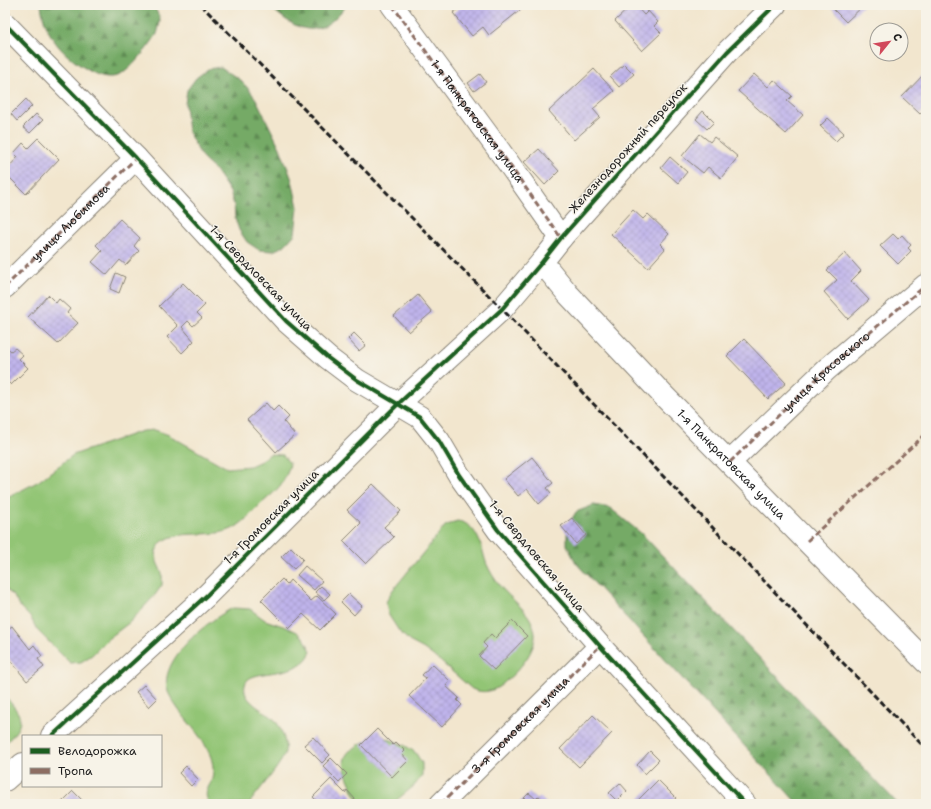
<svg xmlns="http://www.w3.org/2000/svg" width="931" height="809" font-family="'Shantell Sans',sans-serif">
<defs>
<pattern id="forest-firs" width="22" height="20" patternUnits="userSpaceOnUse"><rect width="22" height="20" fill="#75aa66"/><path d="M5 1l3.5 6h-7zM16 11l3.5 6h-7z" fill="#5f8a53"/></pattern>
<pattern id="building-cross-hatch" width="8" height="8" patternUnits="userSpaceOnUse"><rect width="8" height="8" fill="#bfb4eb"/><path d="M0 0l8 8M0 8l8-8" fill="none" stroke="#a49ac9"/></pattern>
</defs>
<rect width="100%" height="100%" fill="#f7f3e8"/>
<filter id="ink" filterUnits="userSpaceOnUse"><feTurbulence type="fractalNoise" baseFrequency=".025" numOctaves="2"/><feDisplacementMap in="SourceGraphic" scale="8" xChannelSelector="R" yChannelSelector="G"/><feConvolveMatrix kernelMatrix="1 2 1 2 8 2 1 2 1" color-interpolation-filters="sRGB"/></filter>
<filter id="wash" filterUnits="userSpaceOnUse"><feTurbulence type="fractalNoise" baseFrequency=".012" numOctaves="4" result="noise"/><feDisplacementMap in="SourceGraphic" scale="16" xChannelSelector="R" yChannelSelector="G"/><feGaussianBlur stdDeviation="0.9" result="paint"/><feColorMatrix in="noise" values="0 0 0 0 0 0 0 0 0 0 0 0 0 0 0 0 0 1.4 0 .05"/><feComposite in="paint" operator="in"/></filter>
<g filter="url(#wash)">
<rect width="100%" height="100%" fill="#f2e6ce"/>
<path fill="#92c575" stroke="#577048" d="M155 430 169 435 227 468 250 466 261 461 270 454 283 455 290 464C285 484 277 490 262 503 251 513 242 526 227 531 208 537 180 530 163 541 160 543 158 548 156 551L157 562 162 573V585L155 595 130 622 109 638 92 655 81 662 70 663 37 630 31 618 21 608 14 597 5 588V499L39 481 73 455 142 431Z
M457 521C476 523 481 544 485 559 487 566 491 573 495 579 506 598 533 610 535 634 536 651 519 670 507 680 497 690 486 695 472 689L440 661 424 649 409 641 399 631 388 614 386 602 392 591 445 526Z
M233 608 250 609 265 620 289 628 297 632 304 638 311 651C302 679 253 668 246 682 238 701 266 710 275 720 281 728 287 742 285 752 284 762 256 793 249 804H209C203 792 208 790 212 779 214 771 213 762 210 755 201 732 180 717 169 694 154 663 208 620 233 608Z
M5 696C24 718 26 722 5 744Z
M383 737 404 745 415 752 422 763V775L415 785 392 804H363C356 798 353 791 350 783 346 775 341 762 347 754 349 750 354 749 357 746 368 739 370 739 383 737Z"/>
<path fill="url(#forest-firs)" stroke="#486341" d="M41 5H153C155 9 159 15 160 19 160 23 158 31 157 34 151 44 128 74 117 76 107 79 96 75 88 70 62 55 45 36 41 5Z
M268 5H347C343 10 339 14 334 19 310 41 288 23 268 5Z
M221 67 240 80 247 87 256 99 280 148 292 180 298 207 295 234 284 246 273 251 259 250 247 242 239 230 235 218 234 205 230 192 215 170 203 159 188 132 185 104 187 90 196 78 208 69Z
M594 505 610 508 642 534 898 804H798L576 563 567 545V527L576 512Z"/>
<g id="blocks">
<path fill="url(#building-cross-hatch)" d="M463 5H523L524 7 489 35 483 27 472 36 453 13Z
M632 5H635L644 15 648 11 658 22 654 26 661 33 642 51 615 21Z
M829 5H864L846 22Z
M624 64 634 74 619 87 610 77Z
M594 69 614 91 593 109 600 117 574 140 549 111Z
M926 72V108L920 114 902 97Z
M480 74 486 82 474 91 468 83Z
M754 74 768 87 774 80 792 96 787 101 803 115 786 134 738 91Z
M26 99 32 106 17 121 11 114Z
M703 111 714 122 707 129 696 119Z
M36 114 43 120 30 133 23 127Z
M828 118 844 133 836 141 820 126Z
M700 134 710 142 714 137 738 157 721 178 708 167 703 173 682 156Z
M38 138 59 159 26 194 5 173V171L18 157 14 153 23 143 28 148Z
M539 149 559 171 545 185 524 162Z
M670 157 687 172 678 183 661 168Z
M633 210 643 219 648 214 669 234 660 244 665 249 648 268 611 234Z
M120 219 140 238 134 246 139 251 126 265 120 260 107 275 92 262 102 251 96 245Z
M893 234 898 239 902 235 911 245 908 248 911 251 898 264 880 246Z
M845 253 861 271 851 281 869 300 848 319 824 292 837 280 827 270Z
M116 273 125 277 119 293 110 289Z
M183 283 205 305 197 313 202 318 193 326 188 321 182 327 194 341 182 353 167 337 178 326 159 306Z
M48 295 56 303 59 299 70 309 67 313 78 323 58 344 28 317Z
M418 295 432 312 409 332 394 316Z
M354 333 366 345 359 351 348 339Z
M744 339 786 383 768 399 727 356Z
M5 346 11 351 15 348 23 355 19 359 28 368 11 385 5 379Z
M266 403 273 411 278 406 289 417 284 422 295 435 276 452 247 420Z
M532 457 553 483 547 488 551 493 539 504 527 489 518 496 504 479Z
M373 484 401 511 384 527 394 537 366 564 343 541 361 523 347 510Z
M572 518 586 535 576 544 561 526Z
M291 547 303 559 294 569 281 557Z
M305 566 322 581 314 590 297 575Z
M282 579 287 584 290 580 311 601 317 596 336 614 320 630 303 614 289 628 261 600Z
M321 586 330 594 324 600 315 592Z
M349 594 362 606 354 615 341 602Z
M512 621 527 636 494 670 479 656 487 647 483 643 491 634 495 638Z
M12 626 30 649 34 645 42 656 38 659 44 667 27 681 5 654V631Z
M432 664 450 681 446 686 459 698 457 700 462 705 442 727 409 696 426 678 422 675Z
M144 685 157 699 149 707 136 692Z
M593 715 612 733 579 767 560 749Z
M377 729 393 745 396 742 405 751 402 754 408 761 392 777 361 745Z
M313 737 330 755 322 763 304 745Z
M650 751 659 760 645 774 637 765Z
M331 758 347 774 339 782 323 766Z
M186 766 198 779 191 786 179 773Z
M331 779 345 793 347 790 355 799 353 802 355 804H320L313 797Z
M658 780 676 798 670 804H634Z
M620 783 627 791 617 801 609 793Z
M73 791 86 804H60Z
M529 793 536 799 539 796 547 804H518Z"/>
</g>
</g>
<g filter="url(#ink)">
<use href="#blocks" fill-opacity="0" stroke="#878175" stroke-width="1"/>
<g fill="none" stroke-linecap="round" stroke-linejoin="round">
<defs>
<g id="minor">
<path id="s1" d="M392 5 509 164 561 238"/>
<path d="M5 24 136 158 286 321 328 358 357 380 420 417 439 441 459 475 498 530 600 646 745 804"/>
<path id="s2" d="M542 262 568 294 663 395 926 662"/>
<path id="s3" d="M5 287 136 158"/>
<path id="s4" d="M730 462 827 369 926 285"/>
<path d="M52 736 207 595 398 404 502 309 542 262 561 238 727 52 775 5"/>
<path d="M5 780 23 764"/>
<path id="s5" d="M441 804 600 646"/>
</g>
</defs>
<use href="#minor" stroke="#878175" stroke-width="24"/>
<use href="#minor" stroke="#fff" stroke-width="22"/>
<path stroke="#1c1c1c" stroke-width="3" stroke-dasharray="6 3" stroke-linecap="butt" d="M201 5 502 309 926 749"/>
<path stroke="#8d6e63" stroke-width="3" stroke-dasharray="6 3" stroke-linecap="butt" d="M392 5 509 164 561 238
M5 287 136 158
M730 462 827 369 926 285
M807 541 926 434
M441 804 600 646"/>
<defs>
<path id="cycleway" d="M5 24 136 158 286 321 328 358 357 380 420 417 439 441 459 475 498 530 600 646 745 804
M52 736 207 595 398 404 502 309 542 262 561 238 727 52 775 5"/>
</defs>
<use href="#cycleway" stroke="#f7f3e8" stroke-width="6"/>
<use href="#cycleway" stroke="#1b5e20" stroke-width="4"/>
</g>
</g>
<g text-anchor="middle" stroke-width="3" stroke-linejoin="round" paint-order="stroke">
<g font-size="12" fill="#1c1c1c" stroke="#f7f3e8">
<text dy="4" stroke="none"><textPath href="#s1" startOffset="144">1-я Панкратовская улица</textPath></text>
<text transform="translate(628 148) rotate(-48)" y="4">Железнодорожный переулок</text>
<text dy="4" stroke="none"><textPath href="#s3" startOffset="92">улица Любимова</textPath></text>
<text transform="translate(261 278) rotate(46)" y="4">1-я Свердловская улица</text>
<text dy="4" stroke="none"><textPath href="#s4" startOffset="132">улица Красовского</textPath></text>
<text dy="4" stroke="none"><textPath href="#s2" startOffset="277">1-я Панкратовская улица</textPath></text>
<text transform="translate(271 517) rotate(-45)" y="4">1-я Громовская улица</text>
<text transform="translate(537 556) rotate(50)" y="4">1-я Свердловская улица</text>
<text dy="4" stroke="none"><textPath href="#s5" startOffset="112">3-я Громовская улица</textPath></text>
</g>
</g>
<rect width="931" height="809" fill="none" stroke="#f7f3e8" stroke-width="20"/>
<rect x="22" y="735" width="140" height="52" fill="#f7f3e8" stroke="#9f9d96"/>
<rect x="30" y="748" width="20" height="6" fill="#1b5e20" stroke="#9f9d96"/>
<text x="58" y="755" font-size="12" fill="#1c1c1c">Велодорожка</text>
<rect x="30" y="768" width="20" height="6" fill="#8d6e63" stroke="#9f9d96"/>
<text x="58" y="775" font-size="12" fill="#1c1c1c">Тропа</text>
<g transform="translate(889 42) rotate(60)"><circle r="19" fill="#f7f3e8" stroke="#9f9d96"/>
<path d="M0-3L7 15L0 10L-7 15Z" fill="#d1495b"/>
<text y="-6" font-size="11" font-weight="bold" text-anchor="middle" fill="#1c1c1c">С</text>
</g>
</svg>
